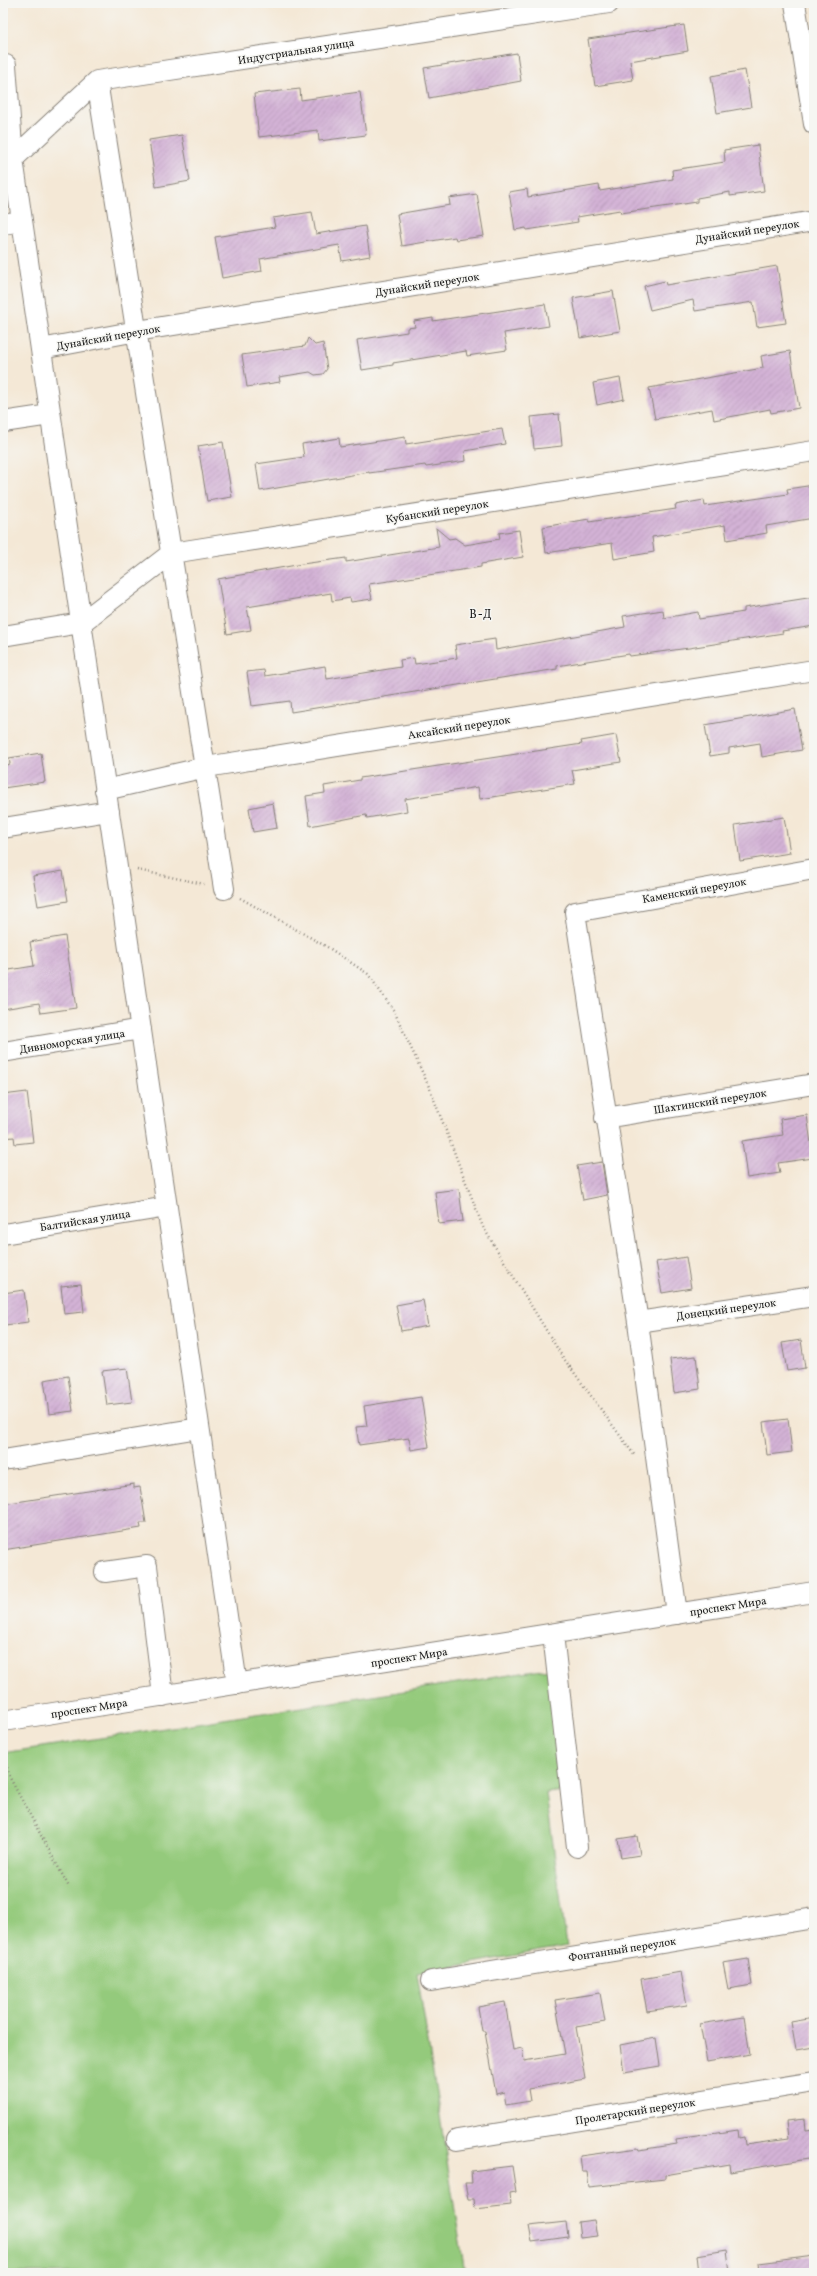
<svg xmlns="http://www.w3.org/2000/svg" width="817" height="2276" font-family="Vollkorn,serif">
<defs>
<pattern id="building-hatch" width="6" height="6" patternUnits="userSpaceOnUse"><rect width="6" height="6" fill="#d3b2d6"/><path d="M-1 1l2-2M0 6l6-6M5 7l2-2" fill="none" stroke="#b598b7"/></pattern>
</defs>
<rect width="100%" height="100%" fill="#f6f6f2"/>
<filter id="ink" filterUnits="userSpaceOnUse"><feTurbulence type="fractalNoise" baseFrequency=".025" numOctaves="2"/><feDisplacementMap in="SourceGraphic" scale="8" xChannelSelector="R" yChannelSelector="G"/><feConvolveMatrix kernelMatrix="1 2 1 2 8 2 1 2 1" color-interpolation-filters="sRGB"/></filter>
<filter id="wash" filterUnits="userSpaceOnUse"><feTurbulence type="fractalNoise" baseFrequency=".012" numOctaves="4" result="noise"/><feDisplacementMap in="SourceGraphic" scale="16" xChannelSelector="R" yChannelSelector="G"/><feGaussianBlur stdDeviation="0.9" result="paint"/><feColorMatrix in="noise" values="0 0 0 0 0 0 0 0 0 0 0 0 0 0 0 0 0 1.4 0 .05"/><feComposite in="paint" operator="in"/></filter>
<g filter="url(#wash)">
<rect width="100%" height="100%" fill="#f4e8d6"/>
<path fill="#94ca7c" stroke="#58734c" d="M548 1669 564 1791 546 1793 567 1946 417 1973 465 2273H3V1753Z"/>
<g id="blocks">
<path fill="url(#building-hatch)" d="M684 25 688 51 630 61 633 80 595 86 588 39Z
M517 53 521 81 429 98 424 68Z
M745 70 751 107 717 113 711 76Z
M300 89 301 100 360 92 366 135 319 141 318 130 259 137 254 94Z
M182 135 190 181 156 187 149 140Z
M758 145 764 191 730 196V192L697 198V202L621 213 620 210 577 217 578 222 527 230 526 228 515 230 509 192 527 189 528 197 599 185 600 191 673 179 672 170 725 162 724 150Z
M477 194 484 236 456 240 455 237 402 246 397 214 450 205 449 198Z
M312 212 316 234 365 226 370 256 342 261 339 245 260 259 262 271 222 278 215 237 275 227 273 218Z
M777 266 786 323 757 327 753 302 695 311 693 300 650 310 644 286 665 281 666 285Z
M613 291 620 331 580 338 573 298Z
M545 304 549 326 504 333 507 350 467 356 466 351 393 363V365L362 370 357 340 407 332V328L415 327 414 321 433 318V321Z
M308 338 315 345 323 343 327 369 323 374 315 375 310 372 279 377 280 382 247 387 242 355 305 346Z
M790 351 799 408 771 413 770 409 714 420 712 409 655 419 649 388 763 368 761 356Z
M620 378 624 399 597 405 593 383Z
M559 414 562 446 534 449 531 417Z
M502 429 505 444 465 451 466 461 426 467 425 465 369 473V472L260 491 256 464 304 457 302 444 339 438 340 447 405 437 406 444Z
M223 442 232 497 207 501 198 446Z
M814 485V518L766 526 767 533 727 540 725 525 652 537 654 552 614 559 612 543 546 553 543 527 589 519V522L676 509 675 505 704 500 705 506 788 494 787 489Z
M436 528 449 539 455 538 465 545 500 539 499 533 519 530 523 557 481 564V567L369 584 372 599 351 602 350 598 332 601 331 593 247 607 251 630 227 634 218 579 302 564 346 558V562L439 547Z
M814 597V626L782 631 783 633 689 648 630 656 629 654 557 666V669L291 712 290 701 252 706 247 672 264 670 265 676 325 666 327 679 401 667 400 660 414 658 415 664 457 658 455 645 495 639 496 650 625 627 623 616 663 610 664 618 698 612 699 619 744 612V608Z
M795 709 802 750 762 757 760 743 729 748V753L710 756 705 725Z
M616 735 621 762 572 770 575 784 480 799 478 787 405 799 407 811 367 818 366 815 310 826 306 796 325 793 324 786 360 780V778L582 744 581 741Z
M41 753 45 782 3 788V766L10 764 9 758Z
M273 803 277 828 253 832 249 808Z
M784 817 790 853 740 861 735 825Z
M63 871 68 901 38 906 33 876Z
M65 936 76 1008 41 1013 39 1003 3 1009V971L34 966 30 942Z
M27 1092 33 1142 15 1144 14 1137 3 1138V1095Z
M807 1115 813 1158 778 1163 780 1173 747 1178 742 1141 783 1135 780 1119Z
M602 1162 607 1195 583 1200 577 1166Z
M459 1189 463 1221 439 1224 435 1192Z
M686 1257 691 1288 662 1293 656 1262Z
M81 1284 84 1312 64 1314 61 1286Z
M24 1290 28 1322 5 1325 3 1293Z
M423 1300 428 1326 401 1331 396 1305Z
M801 1340 805 1368 787 1371 782 1343Z
M696 1356 700 1389 674 1393 670 1359Z
M127 1368 132 1402 107 1405 102 1371Z
M68 1376 73 1411 49 1414 44 1380Z
M421 1397 429 1447 411 1450 409 1438 359 1445 356 1427 367 1426 364 1406Z
M788 1419 792 1452 767 1455 763 1422Z
M134 1484V1488L140 1487 146 1523H140L141 1528 3 1550V1504Z
M637 1836 640 1855 621 1858 618 1839Z
M748 1959 752 1985 728 1989 723 1963Z
M681 1972 687 2005 647 2011 641 1979Z
M600 1993 605 2022 576 2027 585 2079 528 2089 530 2101 506 2105 504 2092 496 2094 485 2031H482L478 2007 505 2002 513 2050 522 2048 524 2061 565 2054 555 2000Z
M744 2017 750 2054 707 2062 700 2024Z
M814 2018V2047L796 2050 791 2022Z
M656 2038 660 2066 624 2072 620 2045Z
M805 2119 806 2130 814 2129V2158L730 2172 729 2164 665 2175V2179L589 2187 587 2172H582L580 2156 638 2148 639 2150 677 2144 676 2139 738 2130 739 2138 744 2137 745 2145 788 2139 786 2121Z
M512 2166 516 2192 510 2193 511 2205 475 2209 474 2199H468L465 2183H472L471 2171Z
M594 2220 597 2236 580 2238 578 2222Z
M566 2222 568 2237 532 2242 529 2226Z
M727 2250 730 2273H699L697 2255Z
M814 2256V2273H760L759 2263Z"/>
</g>
</g>
<g filter="url(#ink)">
<use href="#blocks" fill-opacity="0" stroke="#888279" stroke-width="1"/>
<g fill="none" stroke-linecap="round" stroke-linejoin="round">
<defs>
<path id="minor" d="M795 3 814 124
M6 65 13 159 237 1684
M97 81 224 889
M13 159 97 81 609 3
M3 224 22 221
M41 349 137 331 814 221
M3 422 50 415
M3 636 81 623 172 553 814 451
M105 790 206 767 814 670
M3 828 109 811
M3 1052 141 1029
M605 1118 814 1084
M3 1234 167 1207
M638 1322 814 1296
M3 1460 199 1428
M105 1572 147 1566 163 1696
M677 1614 638 1322 575 912 814 869
M553 1634 577 1847
M3 1721 814 1592
M431 1981 814 1918
M457 2140 814 2082"/>
</defs>
<use href="#minor" stroke="#888279" stroke-width="22"/>
<path stroke="#888279" stroke-width="2.5" stroke-dasharray="1 3" stroke-linecap="butt" d="M137 870 204 884
M240 898 329 948 368 974 394 1011 430 1089 483 1227 562 1356 635 1456
M3 1752 10 1778 69 1887"/>
<use href="#minor" stroke="#fff" stroke-width="20"/>
</g>
</g>
<g text-anchor="middle" stroke-width="3" stroke-linejoin="round" paint-order="stroke">
<g font-size="11" fill="#1c1c1c" stroke="#f6f6f2">
<text transform="translate(296 51) rotate(-9)" y="4">Индустриальная улица</text>
<text transform="translate(747 231) rotate(-9)" y="4">Дунайский переулок</text>
<text transform="translate(427 284) rotate(-9)" y="4">Дунайский переулок</text>
<text transform="translate(108 337) rotate(-10)" y="4">Дунайский переулок</text>
<text transform="translate(437 511) rotate(-9)" y="4">Кубанский переулок</text>
<text transform="translate(459 727) rotate(-9)" y="4">Аксайский переулок</text>
<text transform="translate(694 890) rotate(-10)" y="4">Каменский переулок</text>
<text transform="translate(72 1041) rotate(-9)" y="4">Дивноморская улица</text>
<text transform="translate(710 1101) rotate(-9)" y="4">Шахтинский переулок</text>
<text transform="translate(85 1220) rotate(-9)" y="4">Балтийская улица</text>
<text transform="translate(726 1309) rotate(-8)" y="4">Донецкий переулок</text>
<text transform="translate(728 1606) rotate(-9)" y="4">проспект Мира</text>
<text transform="translate(409 1657) rotate(-9)" y="4">проспект Мира</text>
<text transform="translate(89 1708) rotate(-9)" y="4">проспект Мира</text>
<text transform="translate(622 1949) rotate(-9)" y="4">Фонтанный переулок</text>
<text transform="translate(635 2111) rotate(-9)" y="4">Пролетарский переулок</text>
</g>
<g font-size="12" letter-spacing="1" fill="#1c1c1c" stroke="#f6f6f2">
<text x="481" y="618">В-Д</text>
</g>
</g>
<rect width="817" height="2276" fill="none" stroke="#f6f6f2" stroke-width="16"/>
</svg>
